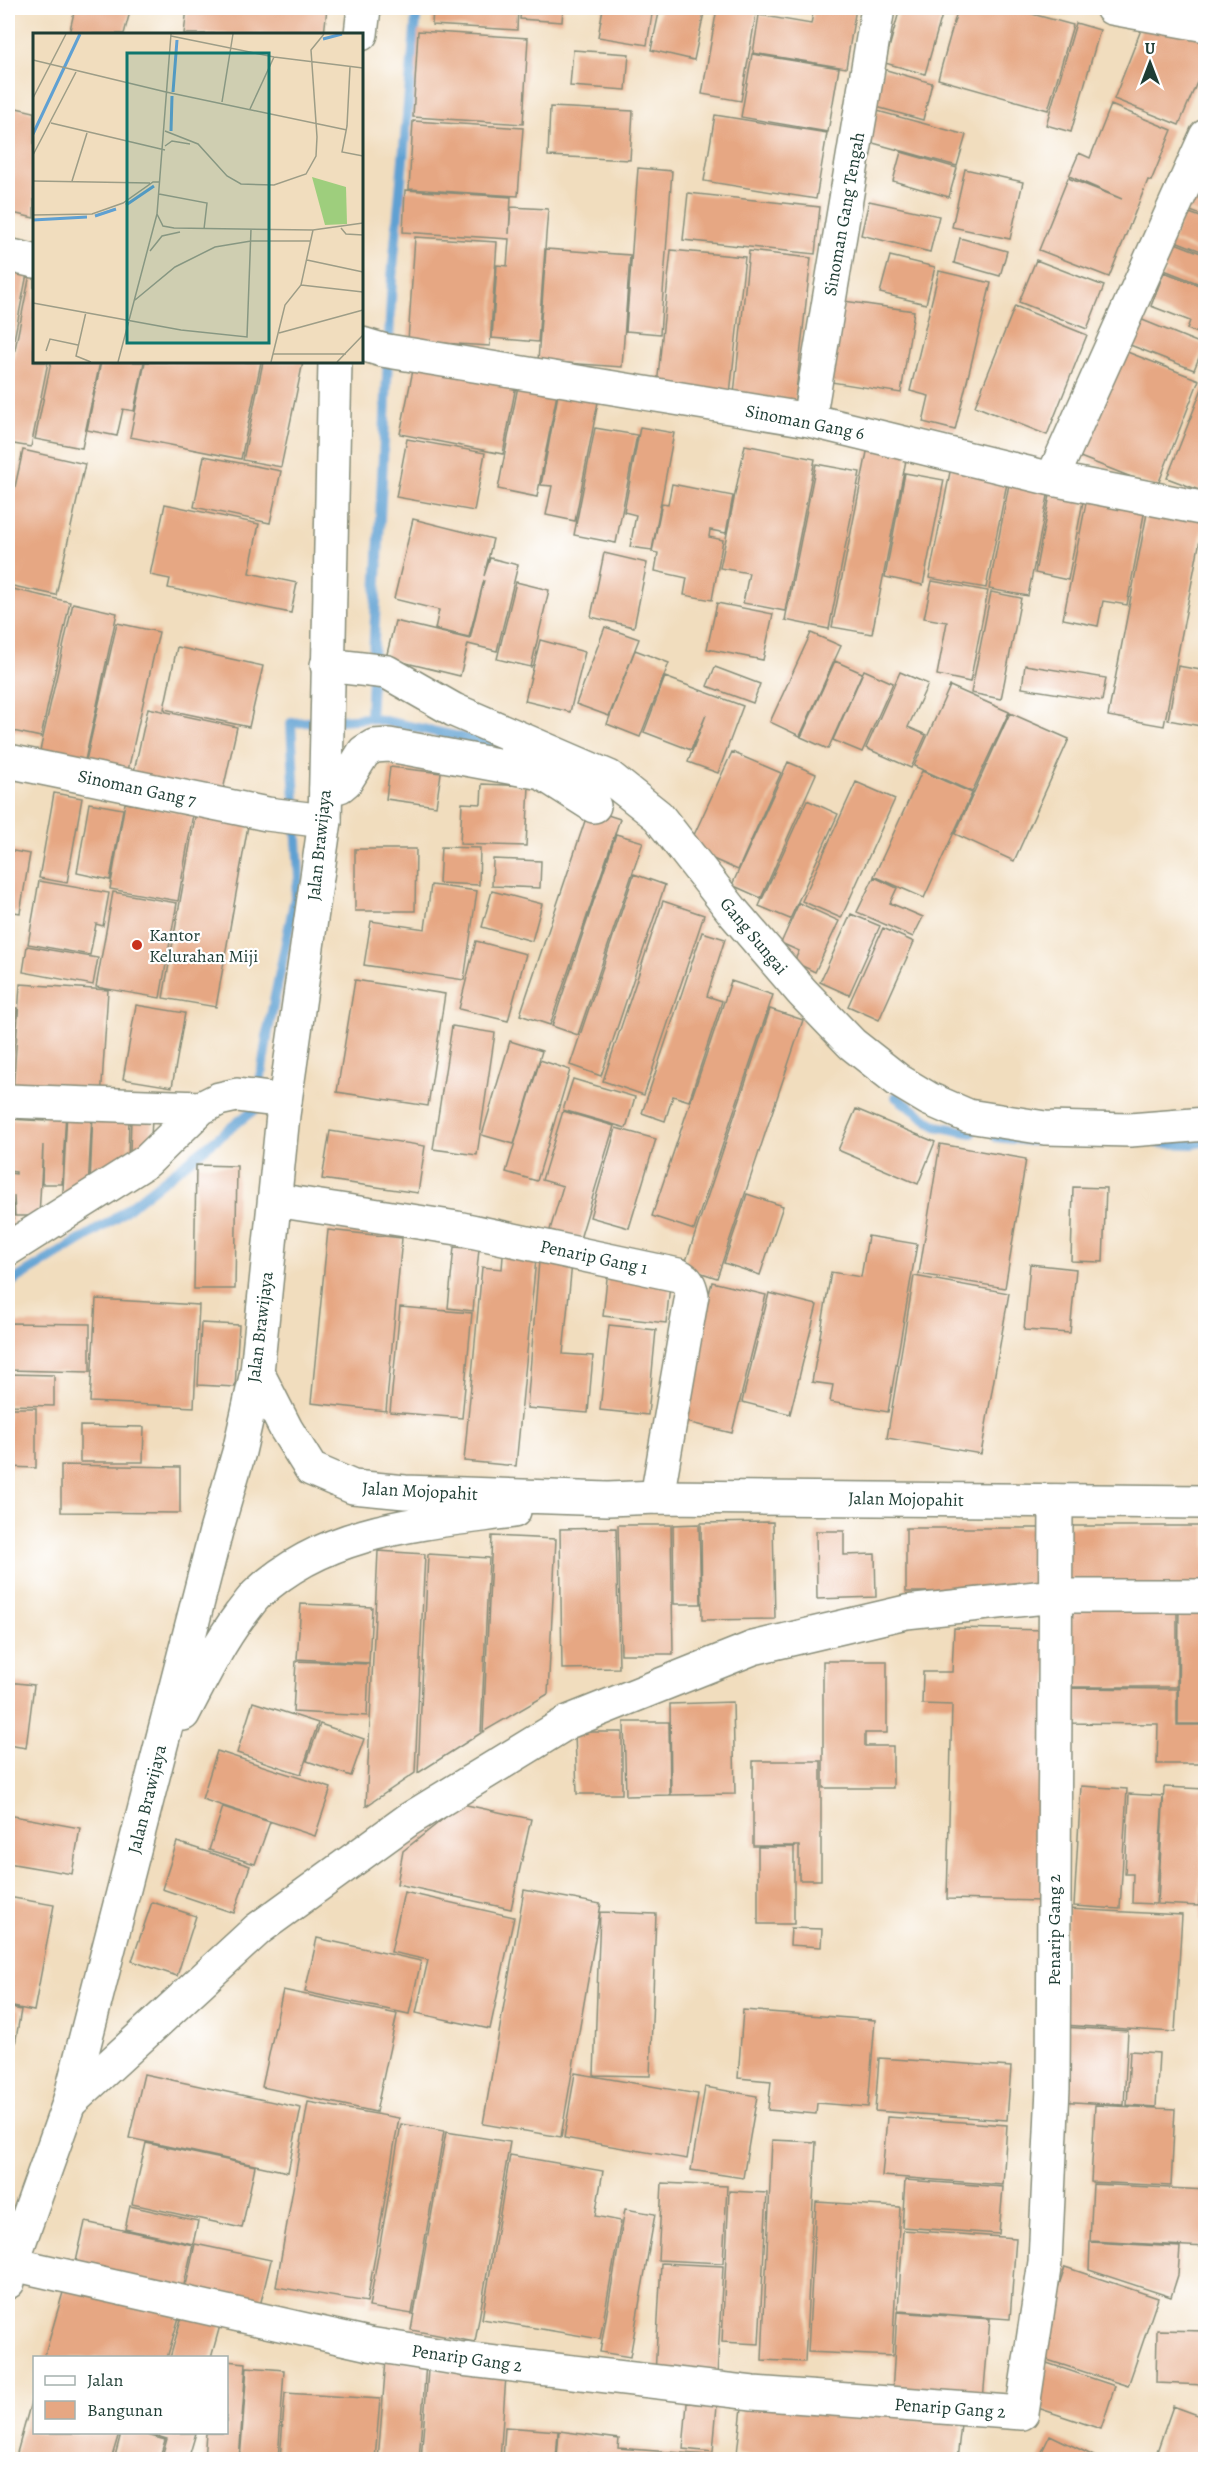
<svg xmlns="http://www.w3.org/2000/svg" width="1213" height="2467" font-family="Alegreya,serif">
<rect width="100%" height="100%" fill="#fff"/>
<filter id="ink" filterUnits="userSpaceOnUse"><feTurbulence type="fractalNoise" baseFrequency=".0167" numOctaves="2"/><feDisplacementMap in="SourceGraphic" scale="12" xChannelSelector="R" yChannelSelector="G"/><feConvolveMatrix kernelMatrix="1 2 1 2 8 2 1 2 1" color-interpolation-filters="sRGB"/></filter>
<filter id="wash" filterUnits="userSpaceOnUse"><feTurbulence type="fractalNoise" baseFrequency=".008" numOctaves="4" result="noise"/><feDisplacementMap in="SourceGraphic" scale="24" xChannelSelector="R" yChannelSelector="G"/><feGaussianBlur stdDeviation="1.35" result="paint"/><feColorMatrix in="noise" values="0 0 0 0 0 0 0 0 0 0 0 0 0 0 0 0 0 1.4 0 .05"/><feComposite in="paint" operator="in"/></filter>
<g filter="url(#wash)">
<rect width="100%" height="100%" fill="#f1ddbe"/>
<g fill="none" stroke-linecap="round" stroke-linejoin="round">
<path stroke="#5fa0d2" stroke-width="10" d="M370 718 392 278 417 8
M896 1097 936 1126 972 1133
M996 1137 1032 1141
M1158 1143 1194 1144 1206 1141
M8 1284 113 1220 256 1108 268 1031 299 878 291 723 370 718 503 746"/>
</g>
<g id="blocks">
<path fill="#e6a783" d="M75 8H131L124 34H69Z
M187 8H327L324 34H184Z
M433 8H518L517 30 432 25Z
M521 8H563L562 22 520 19Z
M603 8H653L647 45 598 37Z
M660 8H705L694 60 651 50Z
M717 8H757L741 101 702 94Z
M814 8H856L846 68 753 53 759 15 811 24Z
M900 8H944L925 74 885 63Z
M958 8H1010L1073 25 1048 110 938 79Z
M1146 17 1206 40V61L1179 125 1114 99Z
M1076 23 1100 30 1071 132 1046 125Z
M418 31 528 38 523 124 413 117Z
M573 50 629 54 626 90 570 86Z
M752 54 839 68 828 132 741 117Z
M883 69 932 83 923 120 873 106Z
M1111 105 1172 130 1151 181 1148 180 1109 277 1039 250 1068 178 1122 199 1069 176 1079 153 1090 158Z
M8 106 34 112V218L8 212Z
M550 107 633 111 630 160 548 156Z
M870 109 966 135 957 166 862 140Z
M715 115 827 133 816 199 704 181Z
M413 121 523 128 518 196 409 189Z
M901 152 957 168 949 197 893 181Z
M638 168 672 171 660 334 626 331Z
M965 169 1023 182 1010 239 952 227Z
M1206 169V217L1180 207Z
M405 190 511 197 509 234 511 207 548 209 538 342 492 338 497 265 507 266 509 239 403 232Z
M688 193 820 207 815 254 683 240Z
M869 201 939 216 930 252 861 235Z
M1184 211 1206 219V253L1173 240Z
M415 237 497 242 490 346 408 341Z
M960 238 1007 251 1000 276 954 263Z
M1170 241 1206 255 1205 286 1159 268Z
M546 249 630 255 622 367 538 361Z
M671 250 745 257 730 394 657 386Z
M749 251 811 258 795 401 734 394Z
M890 256 935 267 926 304 880 293Z
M1036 260 1104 286 1087 329 1019 302Z
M8 270 27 274 9 365H8Z
M939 271 991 283 955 430 923 422 929 396 910 391Z
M1164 272 1206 288V336L1187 329 1190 321 1151 306Z
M30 274 34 275V362H48L31 447 8 443V384Z
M844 301 914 311 901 393 831 382Z
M1015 306 1087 335 1047 435 975 406Z
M1135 317 1204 345 1194 370 1125 343Z
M1117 348 1199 380 1157 487 1075 455Z
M415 360 517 380 503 454 400 434Z
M51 362H100L82 448 35 439Z
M101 362H144L134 411 123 409 117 436 87 430Z
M145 362H261L241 459 130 437Z
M263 362H303L281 467 243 460Z
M519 381 558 389 537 497 498 489Z
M1205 381 1206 474 1199 490 1167 478Z
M559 389 599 397 575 521 546 515 552 486 541 485Z
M640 427 674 433 652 550 630 547 636 515 624 512Z
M595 428 637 435 616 543 574 535Z
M407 439 485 453 474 511 396 497Z
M869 442 908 450 872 634 832 627Z
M745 445 815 459 785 611 743 603 749 573 720 568Z
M23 450 85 464 56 595 8 585V519Z
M204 456 281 471 270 523 194 507Z
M816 464 860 472 829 629 785 620Z
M951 467 1008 478 986 588 929 578Z
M905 473 944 480 923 585 885 577Z
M1010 479 1050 486 1028 596 989 589Z
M672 484 733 496 726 533 710 530 709 537 723 540 712 600 684 595 687 578 655 571 658 553 652 552 662 503 668 504Z
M1052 485 1085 491 1068 580 1035 573Z
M1087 498 1145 509 1127 605 1103 601 1098 626 1063 619Z
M1149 503 1205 514 1164 726 1108 716Z
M165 504 259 524 249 573 297 583 291 613 168 588 170 579 150 575Z
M413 519 493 539 484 576 490 558 518 565 497 651 468 644 460 676 386 658 395 621 470 639 484 580 469 637 435 629 439 610 394 599Z
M604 553 647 563 634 627 591 617Z
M932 581 988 591 970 682 937 675 947 622 924 618Z
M516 582 549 590 531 667 497 659Z
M8 588 70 602 41 737 8 730Z
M991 592 1021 598 1001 699 971 693Z
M73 603 117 613 84 765 39 755Z
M717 603 773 614 763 660 707 649Z
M117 623 159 632 127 775 85 765Z
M605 627 639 639 609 716 576 704Z
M811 633 841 646 800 736 770 722Z
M540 640 585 652 570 712 525 701Z
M177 647 263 666 249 727 164 709Z
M635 650 669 663 640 737 607 724Z
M835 661 862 673 828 749 801 737Z
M1025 665 1106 678 1102 701 1022 688Z
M1178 666 1206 671V727L1168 720Z
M715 667 760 684 753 703 707 686Z
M864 670 893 683 862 752 833 740Z
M900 672 928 684 908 727 926 735 911 768 866 748Z
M665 677 743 706 718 773 688 762 706 715 691 750 644 732Z
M950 686 1009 712 972 792 914 766Z
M148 708 237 727 222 795 133 776Z
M1010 713 1069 739 1014 861 955 834Z
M732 752 781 773 738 870 688 848Z
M788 762 816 774 761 898 732 885Z
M390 767 441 773 436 806 386 799Z
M922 771 972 793 924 898 874 876Z
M856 782 895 799 841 918 802 901Z
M482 784 529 786 526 846 460 844 462 803 481 804Z
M54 793 82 798 67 883 39 878Z
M807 800 838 814 790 919 759 906Z
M89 803 123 809 110 880 77 873Z
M125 803 193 814 178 901 110 889Z
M589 809 620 819 550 1025 520 1015Z
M196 811 249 820 216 1007 163 998Z
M616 834 643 842 578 1035 552 1026Z
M441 847 480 848 479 885 439 883Z
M355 849H416L415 911H355Z
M8 850 30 854 20 913 8 911Z
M493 859 541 861 540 888 492 886Z
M634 874 665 885 601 1076 570 1065Z
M874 877 897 888 890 903 923 917 913 937 857 912Z
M39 881 109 893 103 926 96 924 90 955 28 944Z
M431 885 477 891 464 980 364 965 371 921 425 929Z
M492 891 542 904 532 941 482 927Z
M113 892 177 903 160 998 96 987Z
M663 901 704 915 644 1095 603 1081Z
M799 903 839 921 815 972 794 962 799 951 781 943Z
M851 914 880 926 849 995 820 982Z
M883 928 914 942 879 1020 848 1006Z
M702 932 725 939 707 996 722 1001 689 1101 673 1096 665 1121 642 1113Z
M476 941 526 954 508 1021 459 1009Z
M27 946 98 958 93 985 23 972Z
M355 980 445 994 428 1106 337 1092Z
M731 981 773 995 694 1230 652 1216Z
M20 984 108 990 101 1100 13 1094Z
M136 1005 185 1013 172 1087 123 1079Z
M8 1008H17L10 1095 8 1094Z
M770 1009 803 1020 717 1278 684 1267Z
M452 1026 495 1033 477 1155 433 1149Z
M510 1041 542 1051 514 1144 482 1135Z
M540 1060 570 1070 537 1181 506 1172Z
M573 1079 635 1097 626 1128 563 1110Z
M856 1109 935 1142 918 1184 838 1150Z
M45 1111H66L62 1184H42L43 1145 39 1216H15L14 1196 13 1236H8V1173L16 1174V1172L8 1171V1119L45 1121Z
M67 1111 92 1113 88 1190 62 1210Z
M563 1111 614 1126 580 1239 550 1230 563 1186 542 1180Z
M93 1113 129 1114 128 1164 90 1185Z
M131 1120H152L150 1153 130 1152Z
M616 1128 656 1139 629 1228 590 1217Z
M330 1131 425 1146 418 1193 322 1179Z
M940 1144 1026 1159 1005 1288 919 1274Z
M196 1165 237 1166 235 1289H194Z
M1073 1187 1106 1188 1103 1262 1071 1261Z
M747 1194 783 1206 760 1275 724 1263Z
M328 1230 402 1238 386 1411 311 1403Z
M868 1236 917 1244 888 1412 830 1402 833 1385 812 1382 831 1272 861 1277Z
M454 1247 479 1249 473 1311 448 1308Z
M503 1256 536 1259 516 1466 464 1461 482 1267 502 1269Z
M539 1261 572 1263 563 1354 593 1356 588 1413 527 1408Z
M1030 1264 1076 1269 1070 1333 1024 1330Z
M608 1269 671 1276 666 1323 603 1316Z
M914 1276 1009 1293 981 1454 887 1438Z
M712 1282 766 1295 732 1433 678 1420Z
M769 1293 817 1305 790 1414 742 1402Z
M96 1299 199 1305 194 1407 90 1402Z
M400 1307 472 1313 462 1418 390 1412Z
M8 1323 90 1324V1372L8 1370Z
M201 1323 239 1325 235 1387 198 1385Z
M609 1325 656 1330 648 1415 600 1410Z
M8 1374 54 1375V1406L8 1405Z
M8 1408H36V1468L8 1467Z
M80 1426 144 1427 143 1462H80Z
M61 1465 180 1467V1513L61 1512Z
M773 1522 775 1619 702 1620 701 1523Z
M699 1524 701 1604H674L673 1525Z
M618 1525H671L673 1654H621Z
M1067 1526H1206V1590H1067Z
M616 1528 619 1668 562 1669 560 1529Z
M906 1528H1045V1592H906Z
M816 1531H844V1555L875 1554 876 1597 817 1599Z
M492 1536 556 1539 548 1694 483 1732Z
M378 1551 425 1554 420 1661 415 1773 366 1806Z
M428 1554 489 1558 481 1733 418 1773Z
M301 1604 372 1607 369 1663 297 1659Z
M1061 1604H1177V1687H1061Z
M1179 1604H1206V1724H1178Z
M954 1628 1048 1630 1042 1901 947 1899 952 1705 922 1704 923 1672H952Z
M296 1661 369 1664 367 1716 293 1712Z
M823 1661H887V1733H865V1746H893V1788H823Z
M8 1682 34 1685 26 1748 8 1745Z
M1062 1688 1177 1689V1725H1206V1764H1157L1158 1724 1062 1723Z
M253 1702 318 1723 301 1774 237 1753Z
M733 1702 735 1794 671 1795 670 1704Z
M624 1722H669L670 1795 626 1796Z
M320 1724 364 1739 351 1776 307 1761Z
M575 1732H622V1794H577Z
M217 1751 331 1788 315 1836 202 1799Z
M753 1761H821V1880H799V1846H753Z
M1081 1786 1127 1789 1120 1909 1074 1906Z
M1164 1787 1205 1789 1199 1906 1158 1904Z
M1129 1794 1163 1796 1156 1904 1132 1903 1133 1874H1125Z
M462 1804 531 1819 511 1909 397 1884 403 1851Z
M223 1807 270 1822 255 1864 209 1850Z
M8 1815 80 1828 72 1874 8 1863Z
M177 1842 250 1866 234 1913 162 1889Z
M758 1847H794V1924H758Z
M1204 1856H1206V1921L1200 1920Z
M524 1890 601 1904 561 2137 483 2124Z
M404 1892 514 1917 490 2029 416 2013 428 1960 391 1952Z
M8 1897 54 1905 34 2011 8 2006Z
M152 1902 196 1916 177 1976 132 1961Z
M1068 1909 1182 1915 1175 2032 1062 2025Z
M600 1912 656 1914 650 2076 594 2075Z
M791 1928 822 1929 821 1947 790 1945Z
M317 1938 421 1961 409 2014 305 1992Z
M283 1990 397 2014 376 2112 262 2087Z
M8 2007 21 2010 9 2079H8Z
M743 2010 875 2020 868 2107 817 2103 816 2114 768 2110 771 2081 738 2078Z
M1062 2027 1128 2031 1124 2105 1058 2101Z
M1130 2051 1159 2053 1156 2107 1127 2105Z
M879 2058 1011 2067 1007 2120 875 2111Z
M575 2073 698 2094 687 2159 564 2138Z
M144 2074 301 2108 288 2172 129 2138Z
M705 2087 757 2096 743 2178 691 2170Z
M308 2102 399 2118 367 2302 276 2287Z
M1095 2105 1175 2109 1171 2186 1091 2182Z
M887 2117 1007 2125 1003 2185 882 2176Z
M401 2124 444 2131 412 2314 369 2307Z
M446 2132 510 2142 475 2342 411 2330Z
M772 2140 816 2142 805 2362 762 2360Z
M146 2143 255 2166 242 2228 132 2204Z
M510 2155 603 2171 595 2216 621 2221 600 2339 482 2319Z
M905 2180 1003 2187 999 2234 902 2227Z
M662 2183 727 2186 723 2263 658 2260Z
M1093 2184 1206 2190V2247L1090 2241Z
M729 2191 767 2193 759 2344 722 2342Z
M816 2202 900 2207 892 2356 808 2352Z
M130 2206 198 2221 193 2244 125 2229Z
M625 2209 655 2214 630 2357 600 2352Z
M85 2222 193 2245 183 2289 75 2266Z
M903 2230 1016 2238 1010 2319 898 2311Z
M1090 2242 1180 2247 1178 2275 1171 2297 1089 2270Z
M195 2244 271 2260 260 2306 185 2290Z
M661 2263 723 2266 717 2378 655 2375Z
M1065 2267 1158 2298 1128 2386 1035 2356Z
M66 2282 180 2314 167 2358H44Z
M183 2312 221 2322 211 2358H170Z
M897 2312 990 2319 983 2400 892 2394Z
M1157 2330 1206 2331V2385L1156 2383Z
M386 2360 426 2363 419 2460H378Z
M226 2361 246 2363 239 2460H204L206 2433H226Z
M1047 2363 1115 2386 1101 2429 1032 2406Z
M247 2367 284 2370 278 2460H240Z
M428 2370 506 2376 500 2460H421Z
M285 2393 380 2399 375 2460H280Z
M743 2398 961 2424 957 2460H780L737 2454Z
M31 2402 34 2403V2433H119L111 2460H15Z
M687 2403 717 2405 713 2452 683 2449Z
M1173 2406 1206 2418V2453L1203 2460H1154Z
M505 2427 558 2431 556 2460H503Z
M559 2431 619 2439 618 2448 707 2455 706 2460H588V2452V2460H557Z
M121 2433H140L165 2440 159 2460H114Z
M147 2433H196L188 2460H161L167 2439Z
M1050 2435 1102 2460H1038Z"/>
</g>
</g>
<g filter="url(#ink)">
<use href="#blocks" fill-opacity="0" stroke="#888d79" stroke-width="1.5"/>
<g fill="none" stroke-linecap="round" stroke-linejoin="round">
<defs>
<path id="minor" d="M1112 8 1206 25
M362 344 382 350 809 420 1052 479 1206 509
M809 420 878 8
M1052 479 1206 136
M327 665 387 672 454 710 609 777 658 816 734 913 802 992 852 1044 899 1081 929 1099 968 1116 1045 1128 1130 1130 1206 1124
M8 761 267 814 325 821
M326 789 340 786 346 781 364 752 374 746 389 745 542 773 594 806
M8 1101 201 1108
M275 1200 457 1228 678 1275C688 1280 690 1285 692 1295L657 1497
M8 1249 147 1161 201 1108 219 1099 237 1095 285 1101
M69 2103 258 1929 408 1820 568 1722 753 1648 906 1612 1055 1596H1206
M8 2263 369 2344 462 2359 753 2393 1022 2413 1045 2262 1053 2088 1056 1501"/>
<path id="secondary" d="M361 34 364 8
M8 255 34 261
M257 1372 286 1429 311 1469 353 1487 405 1492 608 1499 657 1497 1206 1502
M183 1714C201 1680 217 1646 240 1615 246 1608 251 1600 257 1594 327 1528 424 1523 514 1511
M8 2282 12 2263 69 2103 216 1531 239 1452 257 1372 283 1115 325 821 335 362"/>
</defs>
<use href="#minor" stroke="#888d79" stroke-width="36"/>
<use href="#secondary" stroke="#888d79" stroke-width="36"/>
<use href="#minor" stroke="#fff" stroke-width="33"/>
<use href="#secondary" stroke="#fff" stroke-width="33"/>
</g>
</g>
<circle fill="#c8321e" stroke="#fff" stroke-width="2" cx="137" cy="945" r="6"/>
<g text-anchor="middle" stroke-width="4.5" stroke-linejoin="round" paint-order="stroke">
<g font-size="18" fill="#1f3d34" stroke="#fff">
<text transform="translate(844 214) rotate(-80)" y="6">Sinoman Gang Tengah</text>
<text transform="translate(805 422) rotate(11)" y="6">Sinoman Gang 6</text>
<text transform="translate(137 788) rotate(12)" y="6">Sinoman Gang 7</text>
<text transform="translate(319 845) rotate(-84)" y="6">Jalan Brawijaya</text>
<text transform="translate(754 936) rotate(50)" y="6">Gang Sungai</text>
<text transform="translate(594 1257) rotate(12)" y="6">Penarip Gang 1</text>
<text transform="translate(260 1327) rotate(-83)" y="6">Jalan Brawijaya</text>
<text transform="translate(420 1491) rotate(3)" y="6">Jalan Mojopahit</text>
<text transform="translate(906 1499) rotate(1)" y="6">Jalan Mojopahit</text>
<text transform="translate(147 1799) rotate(-76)" y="6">Jalan Brawijaya</text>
<text transform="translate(1054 1930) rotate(-90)" y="6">Penarip Gang 2</text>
<text transform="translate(467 2358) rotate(8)" y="6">Penarip Gang 2</text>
<text transform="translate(950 2408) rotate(4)" y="6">Penarip Gang 2</text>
</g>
<g font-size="18" fill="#1f3d34" stroke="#fff" text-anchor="start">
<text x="149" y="941">Kantor<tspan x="149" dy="21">Kelurahan Miji</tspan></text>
</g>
</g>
<g transform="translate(33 33)">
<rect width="330" height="330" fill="#f1ddbe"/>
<path d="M279 144 313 154 314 191 292 192Z" fill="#9ece7d"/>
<path fill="none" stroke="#5fa0d2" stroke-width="3" d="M290 6 309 1M140 59 144 7M138 98 139 63M0 101 47 1M93 172 121 153M62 183 83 176M0 187 54 184"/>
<path fill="none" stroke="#9d9d87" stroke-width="1.5" d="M138 3 241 24 330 35M0 27 133 59M317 34 314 93 309 119 330 123M133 59 314 97M0 65 33 1M189 69 200 1M217 76 241 24M18 90 132 117M132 98 165 111 194 143 208 151 241 152 273 141 283 123 284 104 278 17 291 1M132 113 139 108 157 111M0 122 43 39M0 148 117 150M39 148 54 100M126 161 174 170 171 196M124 181 130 193 141 195 280 197 330 190M0 182 59 181 90 170 120 149H127M308 195 313 201 330 202M117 218 129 203 147 199M274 227 330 239M268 252 330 259M102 267 142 234 182 214 218 208H278M0 270 148 297 214 304 218 196M53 279 43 323 58 329M246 300 330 277M13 318 17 306 45 312M240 321H313M85 329 124 181 138 1M238 329 252 272 268 252 280 197M304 329 330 302"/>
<path fill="#0f766e" fill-opacity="0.15" stroke="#0f766e" stroke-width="3" d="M94 20H236V310H94Z"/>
<rect width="330" height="330" fill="none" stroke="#1f3d34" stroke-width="3"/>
</g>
<rect width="1213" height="2467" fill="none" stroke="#fff" stroke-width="30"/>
<rect x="33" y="2356" width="195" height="78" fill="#ffffff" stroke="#a5b1ae" stroke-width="1.5"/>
<rect x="45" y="2376" width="30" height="9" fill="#ffffff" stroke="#a5b1ae" stroke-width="1.5"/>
<text x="87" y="2386" font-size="18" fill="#1f3d34">Jalan</text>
<rect x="45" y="2401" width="30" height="18" fill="#e6a783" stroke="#a5b1ae" stroke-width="1.5"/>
<text x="87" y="2416" font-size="18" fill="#1f3d34">Bangunan</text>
<g transform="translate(1150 63)" stroke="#ffffff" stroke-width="4.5" paint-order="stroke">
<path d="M0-4.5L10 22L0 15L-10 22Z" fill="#1f3d34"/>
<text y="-9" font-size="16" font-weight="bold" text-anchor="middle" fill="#1f3d34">U</text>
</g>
</svg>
